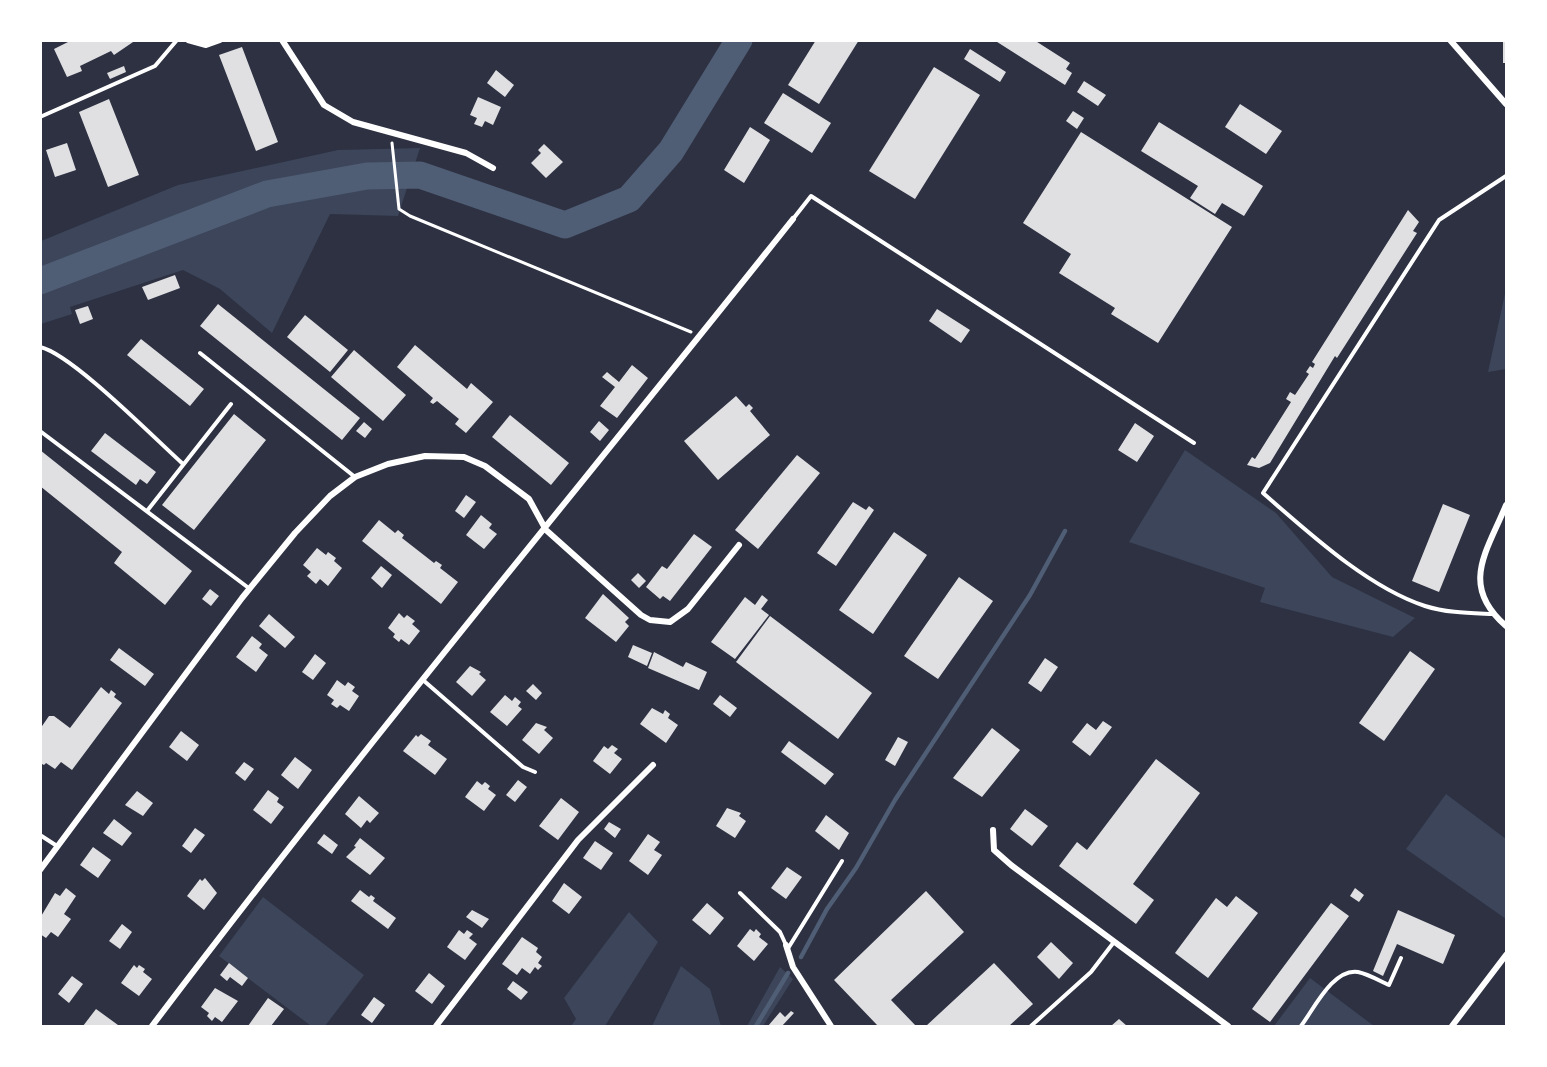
<svg xmlns="http://www.w3.org/2000/svg" width="1547" height="1067" font-family="'Public Sans',sans-serif">
<rect width="100%" height="100%" fill="#2d3142"/>
<path fill="#3c4559" d="M420 148 398 216 330 214 272 333 220 289 183 270 70 307 72 314 41 324V241L178 185 338 150Z
M1506 289V369L1488 372Z
M1185 450 1276 513 1332 577 1415 618 1393 637 1260 602 1265 588 1129 542Z
M1446 794 1506 839V919L1406 849Z
M263 897 364 975 325 1026H311L219 956Z
M629 912 658 942 605 1026H571L576 1019 564 998Z
M681 966 710 989 721 1026H652Z
M780 967 793 979 763 1026H747Z
M1310 978 1374 1026H1274Z"/>
<g fill="none" stroke-linecap="round" stroke-linejoin="round">
<path stroke="#4f5d75" stroke-width="4.5" d="M801 957 827 909 856 868 895 800 1030 595 1065 531
M756 1026 788 973"/>
<path stroke="#4f5d75" stroke-width="27" d="M40 281 267 194 367 176 420 175 565 225 629 199 671 151 739 40"/>
</g>
<path fill="#e0e0e3" d="M72 40H136L114 55 111 51 80 66 82 71 67 77 54 49Z
M816 40H859L819 104 788 85Z
M994 40H1034L1070 63 1066 69 1072 73 1065 85Z
M1503 40H1506V63H1503Z
M242 47 278 142 256 151 219 55Z
M970 49 1006 72 1000 82 964 59Z
M124 66 126 72 110 79 107 73Z
M934 67 980 95 915 199 869 171Z
M496 70 514 85 505 97 487 83Z
M1084 81 1106 95 1098 106 1077 92Z
M783 93 831 123 812 153 764 123Z
M478 97 501 107 493 125 485 121 482 127 474 124 477 118 470 115Z
M109 99 139 175 108 187 79 112Z
M1240 104 1282 131 1266 154 1225 127Z
M1073 111 1084 118 1077 129 1066 121Z
M1159 122 1263 186 1244 216 1222 203 1215 214 1190 198 1198 186 1141 151Z
M750 127 770 140 744 183 724 170Z
M1081 132 1232 227 1158 343 1111 314 1115 308 1059 273 1071 254 1023 223Z
M67 143 76 170 55 177 46 150Z
M544 144 563 162 546 178 531 163 541 153 538 150Z
M1408 210 1419 222 1413 231 1417 233 1337 358 1335 356 1270 463 1259 468 1247 465 1252 457 1255 459 1291 402 1286 399 1290 392 1295 395 1309 374 1306 372 1310 366 1313 368 1315 364 1312 362Z
M175 275 180 288 148 300 142 287Z
M218 304 360 418 342 440 200 326Z
M88 306 93 319 80 324 75 310Z
M937 309 970 330 961 343 929 321Z
M305 315 348 350 330 372 287 337Z
M141 339 204 389 190 406 127 355Z
M415 345 467 389 471 383 493 402 466 433 455 424 459 419 437 401 433 404 430 402 433 398 397 367Z
M354 350 406 395 383 421 331 377Z
M632 365 648 378 617 418 600 406 615 387 602 377 607 372 619 382Z
M736 396 746 407 749 404 753 408 750 411 770 435 718 480 684 441Z
M234 414 266 440 194 530 162 505Z
M510 415 569 463 551 485 492 437Z
M599 421 609 430 600 441 590 432Z
M364 422 372 429 365 438 356 431Z
M1135 423 1154 436 1137 462 1118 450Z
M105 433 156 472 147 484 140 479 136 485 91 451Z
M40 450 192 571 165 605 114 563 122 552 40 486Z
M797 455 820 473 758 549 735 530Z
M466 495 476 502 464 518 455 511Z
M853 502 866 510 869 506 874 510 836 566 817 553Z
M1443 504 1470 515 1439 592 1412 581Z
M481 515 492 524 489 528 497 534 484 549 466 535Z
M379 520 395 533 398 530 404 535 402 538 434 563 436 561 442 565 440 568 458 582 441 604 362 541Z
M894 532 927 555 873 634 839 610Z
M694 534 712 547 670 601 663 596 660 599 646 587 662 566 667 569Z
M317 548 326 555 328 552 336 558 334 561 342 568 328 586 320 579 316 584 307 576 311 572 303 565Z
M381 566 392 575 382 588 371 578Z
M638 573 646 581 639 588 631 580Z
M959 577 993 601 938 679 904 656Z
M210 589 219 596 211 606 202 599Z
M603 594 629 618 625 622 629 626 616 642 585 618Z
M762 595 768 600 761 609 769 615 735 659 711 642 745 597 755 605Z
M399 613 404 618 407 615 415 621 412 624 420 631 409 645 401 639 399 642 393 637 395 634 388 628Z
M269 614 295 637 285 648 259 626Z
M770 616 872 693 838 739 736 662Z
M252 636 262 644 259 648 268 655 256 672 236 657Z
M633 645 652 653 647 666 628 657Z
M119 648 154 674 145 686 110 660Z
M1410 651 1435 669 1384 741 1359 723Z
M654 652 683 667 686 662 707 672 699 690 648 668Z
M315 654 326 663 313 680 302 672Z
M1045 658 1058 667 1041 692 1028 683Z
M470 666 481 672 479 674 486 680 472 696 456 682Z
M337 680 345 686 348 682 355 687 352 691 359 696 349 711 340 705 337 708 331 704 334 700 327 695Z
M533 684 542 693 536 700 526 691Z
M101 687 109 694 111 690 116 694 114 697 122 703 72 770 61 762 55 769 46 763 44 765 40 763V729L49 716H54L70 728Z
M505 695 512 701 515 697 521 702 518 706 522 709 507 726 490 712Z
M720 695 737 708 730 717 713 704Z
M652 708 663 714 665 710 670 714 668 718 678 725 666 743 640 724Z
M1103 721 1112 727 1090 756 1072 742 1087 723 1096 730Z
M536 723 547 727 544 730 553 738 539 754 522 740Z
M992 728 1020 750 982 797 953 778Z
M181 731 199 745 187 761 169 747Z
M421 734 431 741 428 745 447 759 435 775 403 751 416 735 418 737Z
M898 737 908 742 895 766 885 760Z
M789 741 834 774 825 785 781 752Z
M612 745 618 749 614 753 622 759 610 774 593 761 604 746 608 749Z
M295 757 312 770 298 789 281 775Z
M1156 759 1200 793 1133 884 1154 900 1136 924 1059 866 1077 842 1087 850Z
M244 762 254 769 245 781 235 773Z
M518 780 527 787 515 802 506 795Z
M477 781 482 785 485 782 490 786 488 789 496 795 484 811 465 797Z
M268 790 279 798 277 802 284 807 271 824 253 810Z
M137 791 153 803 143 816 125 805Z
M359 796 379 813 370 823 367 820 361 828 345 814Z
M561 798 579 812 558 840 539 826Z
M727 808 741 813 739 816 746 821 735 838 716 826Z
M1025 809 1048 826 1032 846 1010 829Z
M826 815 849 833 839 850 815 831Z
M114 819 132 833 122 846 103 833Z
M609 822 621 829 615 838 604 829Z
M195 828 205 835 191 853 182 846Z
M324 834 338 845 332 854 317 843Z
M648 834 660 842 654 850 662 855 648 875 629 861Z
M360 838 385 858 370 875 346 857 356 847 354 846Z
M595 841 613 853 601 870 583 858Z
M93 847 111 860 98 878 80 865Z
M787 867 802 877 786 899 771 888Z
M205 878 217 893 204 910 187 896 200 879 202 881Z
M564 883 582 897 569 914 552 901Z
M66 888 76 896 64 914 71 919 58 937 51 932 46 938 40 934V918L55 893 60 896Z
M1355 888 1364 895 1359 902 1350 896Z
M360 890 369 897 371 895 375 898 373 901 396 918 388 929 351 901Z
M926 891 964 932 891 1000 916 1026H878L834 980Z
M1236 896 1258 913 1208 978 1175 953 1216 898 1227 907Z
M707 903 724 918 710 935 692 920Z
M1331 903 1349 916 1270 1022 1252 1009Z
M472 910 489 919 482 928 466 917Z
M1398 910 1455 935 1443 964 1397 944 1383 976 1373 971Z
M122 924 132 932 120 949 109 941Z
M750 929 754 932 756 929 761 934 759 937 768 944 754 961 737 946Z
M459 930 464 934 467 930 473 934 469 938 477 944 465 960 447 947Z
M522 937 538 948 536 952 542 957 538 963 542 966 538 970 535 967 530 974 522 968 517 975 502 964Z
M1051 942 1073 963 1059 979 1037 957Z
M229 963 248 978 242 986 230 977 227 981 220 975Z
M994 963 1033 1004 1009 1026H926Z
M134 965 137 968 139 965 145 969 143 972 152 979 139 996 121 983Z
M429 973 445 986 432 1004 415 991Z
M72 976 83 984 69 1003 58 994Z
M513 981 528 992 521 1000 507 989Z
M215 988 238 1001 222 1022 215 1017 212 1021 207 1016 209 1013 201 1007Z
M374 997 385 1005 372 1023 361 1015Z
M268 998 284 1009 271 1026H248Z
M96 1009 118 1025 116 1026H83Z
M791 1011 794 1013 782 1026H768L780 1012 785 1017Z
M1119 1019 1127 1026H1111Z"/>
<g fill="none" stroke-linecap="round" stroke-linejoin="round">
<path stroke="#fff" stroke-width="3" d="M392 143 399 209 410 216 691 332"/>
<path stroke="#fff" stroke-width="4" d="M40 117 155 66 177 40
M793 219 811 196 1194 443
M40 347C72 354 155 439 183 464
M200 353 355 477
M40 431 250 589
M147 511 231 404
M1493 614C1470 613 1447 613 1425 606 1367 587 1308 532 1263 493L1439 220 1506 176
M423 680 523 767 535 772
M40 835 57 846
M740 893 780 932 786 945
M787 950 842 861
M1031 1026 1091 972 1114 942
M1301 1026C1314 1009 1333 968 1358 972 1368 974 1380 981 1389 985L1401 958"/>
<path stroke="#fff" stroke-width="6" d="M188 40 206 45 220 40
M282 40 324 105 353 122 466 153 493 168
M1450 40 1506 104
M1506 505C1487 552 1459 585 1506 626
M993 830 994 850 1011 865 1228 1026
M40 870 242 598 295 533 330 496 355 477 388 464 425 456 464 457 485 466 529 499 546 530 641 615 650 620 670 622 688 609 739 545
M786 945 793 967 831 1026
M152 1026C359 752 579 488 793 219
M436 1026 578 840 653 765
M1452 1026 1506 955"/>
</g>
<rect width="1547" height="1067" fill="none" stroke="#ffffff" stroke-width="84"/>
</svg>
